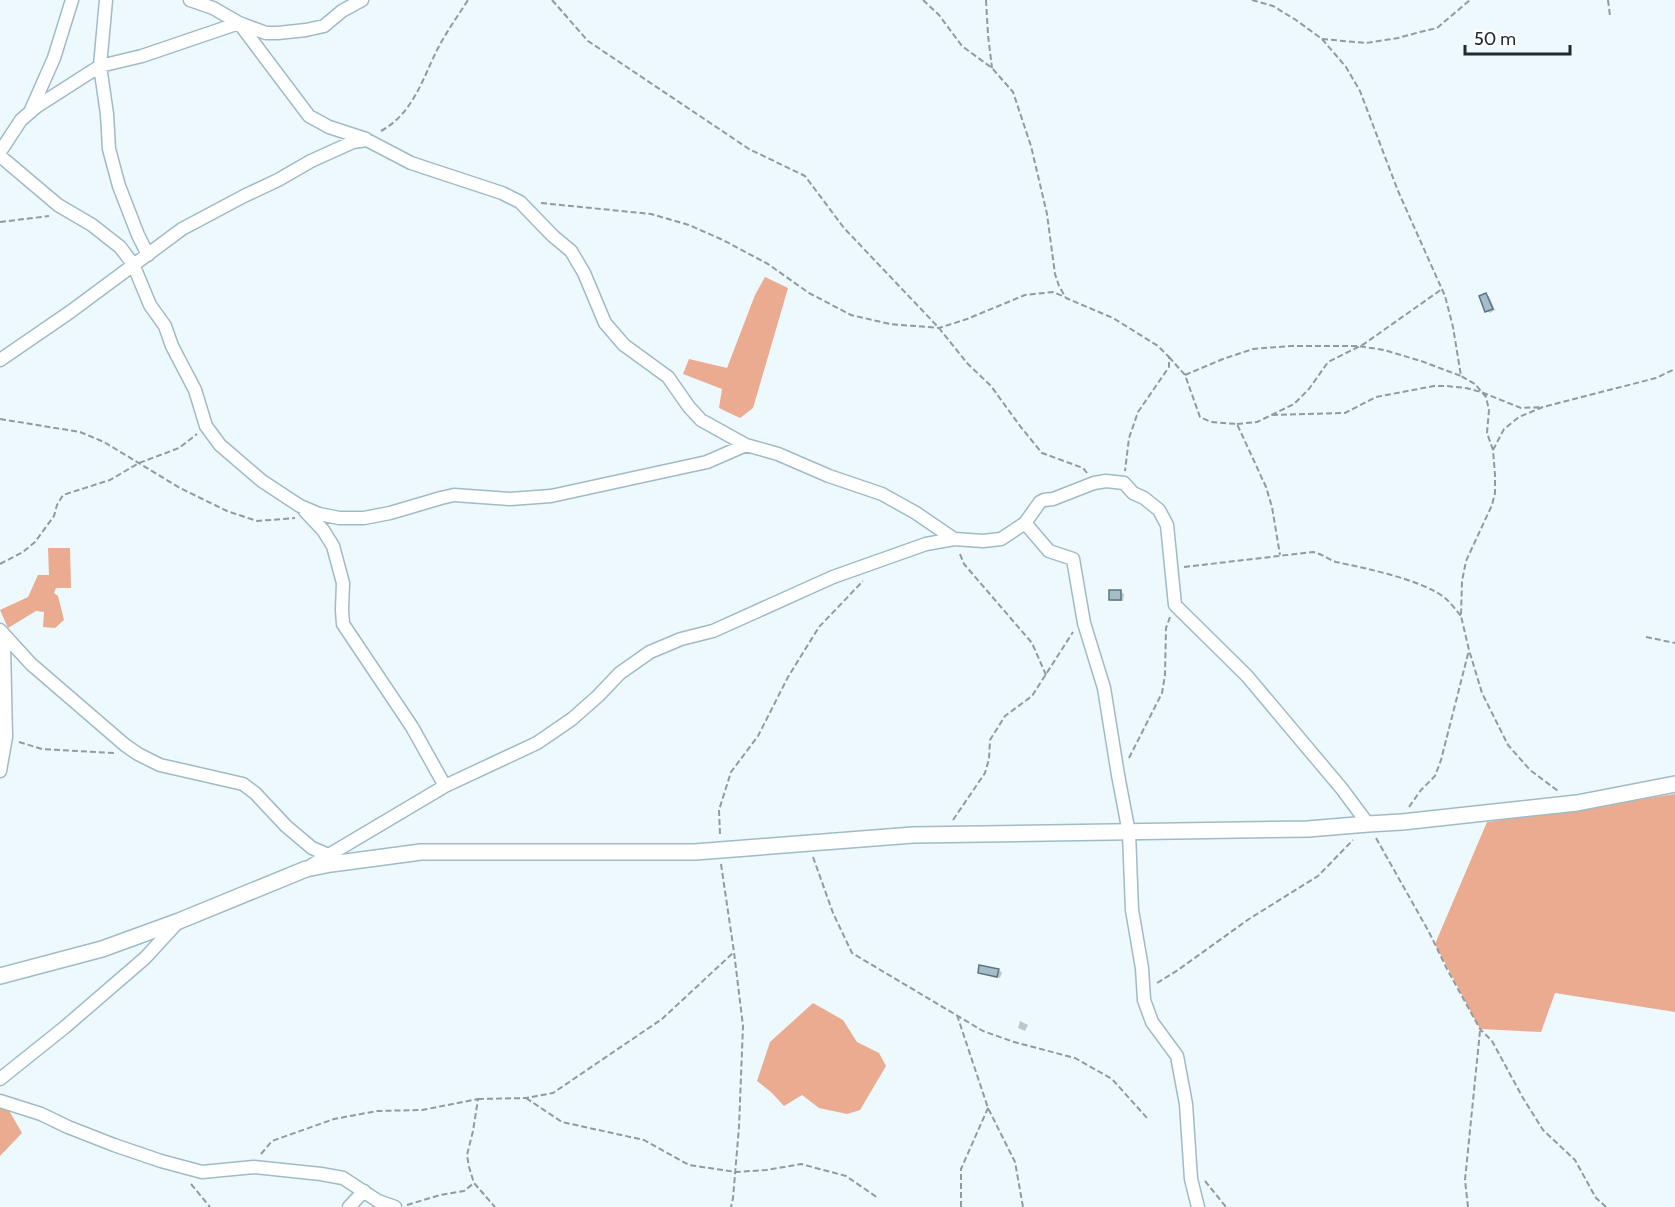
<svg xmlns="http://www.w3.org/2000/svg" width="1675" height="1207" font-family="Cabin,sans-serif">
<rect width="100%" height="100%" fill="#eef9fe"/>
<path fill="#eaab90" d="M765 277 788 288 753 408 740 418 719 408 722 389 683 374 689 359 727 368 755 295Z
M48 548H70L71 588H56L54 593 58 596 64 620 55 628 43 627 44 612 36 611 8 628 0 610 28 597 38 575H49Z
M1675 794V1012L1555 993 1541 1032 1480 1029 1435 944 1487 822Z
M813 1003 843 1020 857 1042 879 1053 886 1066 860 1110 847 1114 819 1108 802 1095 784 1106 771 1092 757 1081 770 1042Z
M0 1095 22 1133 0 1156Z"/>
<path fill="#0003" d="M1486 295 1489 296 1495 310 1490 313 1487 311Z
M1121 592 1124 594 1123 601H1113L1110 599Z
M999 971 1002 972 1000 978 979 973Z
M1020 1021 1028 1025 1025 1031 1018 1028Z"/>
<path fill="#a3bec9" stroke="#5c7580" stroke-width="1.5" d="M1486 293 1493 309 1485 312 1479 296Z
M1109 590H1121V600H1109Z
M979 965 999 969 997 977 978 973Z"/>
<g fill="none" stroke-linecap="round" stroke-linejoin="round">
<defs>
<path id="minor" d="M106 0 100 66 107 114 109 149 119 186 138 235 148 255
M190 0 213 8 239 23 266 33H278L306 30 324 26 342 11 362 0
M31 110 54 58 72 0
M0 152 21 120 36 107 100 66 142 56 239 23 309 116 329 127 366 139
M0 156 58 205 92 225 120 247 133 264 150 305 165 326 172 346 195 390 206 426 220 445 262 481 300 506 319 514 339 518H364L390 513 441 498 454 495 510 499 551 496 707 462 746 445 778 454 829 476 882 494 916 513 954 539
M0 360 70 312 182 229 244 196 278 180 311 161 353 142 367 140 411 163 502 193 520 202 553 236 571 251 584 273 605 323 624 345 668 377 689 407 701 420 746 445
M305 511 323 530 333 546 343 583 342 610 343 624 412 727 445 786
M1025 523 1049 551 1073 559 1084 623 1104 688 1118 775 1129 833 1132 910 1142 968 1144 1000 1152 1022 1177 1056 1186 1104 1191 1179 1198 1207
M0 630 31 664 125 745 138 754 160 765 243 784 255 793 286 826 312 848 333 857
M0 635 4 646 6 737 0 771
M312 865 445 786 537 743 572 719 598 696 620 673 650 652 681 639 713 631 833 577 926 544 954 539 983 541 1001 539 1025 523 1040 502 1044 500 1053 499 1094 483 1106 481 1124 483 1133 493 1144 498 1159 510 1167 525 1175 605 1247 676 1342 789 1368 824
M0 1079 65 1027 145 958 179 921
M0 1101 41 1114 68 1127 114 1145 161 1161 202 1172 254 1167 321 1174 343 1178 378 1201 395 1207
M349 1207 364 1191"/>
<path id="tertiary" d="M0 976 102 949 179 921 306 869 331 864 421 852H695L913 835 1308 829 1368 824 1402 822 1577 803 1675 784"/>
</defs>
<use href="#minor" stroke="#a0bbc6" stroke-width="15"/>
<use href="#tertiary" stroke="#a0bbc6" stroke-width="18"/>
<path stroke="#909b9f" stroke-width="2" stroke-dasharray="6 3" stroke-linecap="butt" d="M552 0 588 41 749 149 805 176 844 228 939 328 967 363 991 386 1020 426 1042 453 1083 468 1087 473
M923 0 939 15 962 46 992 68 1013 92 1031 146 1047 214 1055 274 1059 286 1066 298 1113 318 1158 346 1169 357V367L1138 412 1129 438 1125 471
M986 0 988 35 992 68
M1252 0 1273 6 1296 20 1322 39 1346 67 1360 91 1398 191 1445 296 1453 327 1461 376 1475 384 1486 397 1489 410 1487 433 1493 450 1495 475V493L1492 505 1466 561 1462 581 1461 616 1469 650 1482 693 1508 745 1530 770 1558 791
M1608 0 1610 16
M1322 39 1366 43 1398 38 1420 32 1437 28 1470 0
M381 131C412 114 422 81 436 52 445 34 457 17 468 0
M541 203 651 214 689 225 723 240 768 264 809 293 851 315 890 324 939 328 967 319 1025 295 1053 292 1065 297
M0 222 49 216
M1169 357 1185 375 1200 417 1211 422 1237 424 1266 487 1272 507 1280 555
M1185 375 1223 359 1253 349 1290 346H1358L1384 350 1421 361 1461 376
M1272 415 1345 413 1376 397 1434 386H1447L1466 388 1481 392 1521 408 1543 407
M0 419 80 432 104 442 180 488 227 511 257 521 295 518
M1237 424 1257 422 1294 404 1309 389 1328 362 1364 344 1442 289
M1493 450 1504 429 1519 417 1543 407 1656 378 1675 369
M960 554 964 564 1032 643 1046 675
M0 564 23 552 35 542 54 516 57 505 63 495 110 480 139 463 179 448 197 434
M1184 567 1313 552C1322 554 1328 559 1336 562 1365 568 1423 580 1445 598 1451 603 1456 610 1461 616
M1646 637 1675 643
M19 742 42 749 114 753
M1129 758 1162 693 1165 675 1166 628 1170 617
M1409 807 1421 790 1435 776 1441 760 1469 650
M953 820 985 773 989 759 990 740 1005 716 1032 696 1073 632
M720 834 719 810 731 772 758 736 788 677 819 627 863 581
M1376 838 1429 932 1447 969 1480 1029 1492 1041 1523 1098 1543 1130 1575 1160 1596 1198 1606 1207
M813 857 833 913 852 953 983 1031 1014 1042 1075 1058 1112 1079 1147 1118
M721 864 734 952 743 1026 739 1127 733 1198 731 1207
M1157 983 1178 970 1249 919 1318 876 1353 840
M957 1015 988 1108 1015 1162 1023 1207
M526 1098 562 1122 644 1140 689 1165 736 1172 766 1170 801 1164 846 1176 878 1198
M478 1099 526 1098 553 1093 662 1019 734 952
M261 1154 272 1141 334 1119 377 1111 422 1110 478 1099 473 1131 467 1155 469 1167 474 1183 495 1207
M1205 1181 1226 1207
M191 1184 210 1207
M407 1205 440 1195 464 1191 474 1183
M961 1207V1169L988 1108
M1468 1207 1465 1180 1480 1031"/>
<use href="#minor" stroke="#fff" stroke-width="12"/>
<use href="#tertiary" stroke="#fff" stroke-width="15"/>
</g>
<path d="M1465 45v9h105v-9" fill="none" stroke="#1f2a2e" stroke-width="3"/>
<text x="1474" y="45" font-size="18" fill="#1f2a2e" stroke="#ffffff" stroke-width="4.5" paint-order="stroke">50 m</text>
</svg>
